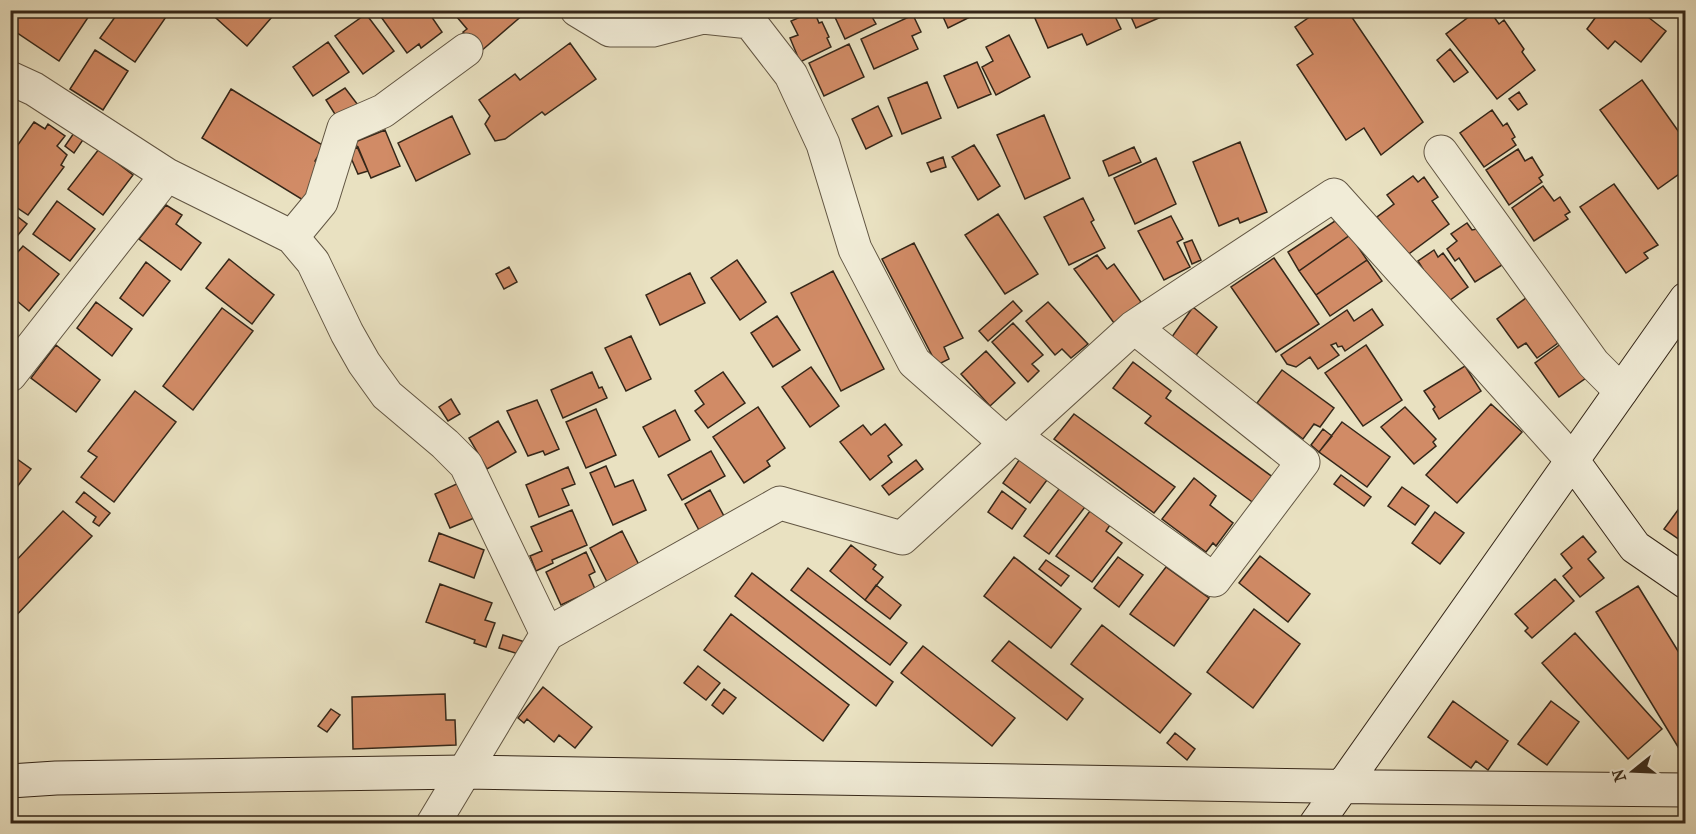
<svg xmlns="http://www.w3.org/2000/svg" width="1696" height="834" font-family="'IM FELL French Canon',serif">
<rect width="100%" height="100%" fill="#e9e1c1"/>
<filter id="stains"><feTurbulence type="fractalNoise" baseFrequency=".00333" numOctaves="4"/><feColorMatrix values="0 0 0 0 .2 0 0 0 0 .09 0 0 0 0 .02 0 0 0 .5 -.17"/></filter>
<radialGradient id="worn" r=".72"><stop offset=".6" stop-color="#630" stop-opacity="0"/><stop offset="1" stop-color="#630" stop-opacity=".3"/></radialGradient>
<path fill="#d18b66" stroke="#352719" stroke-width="1.5" d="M10 10H93L59 61 10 28Z
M120 10H157L166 17 135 62 100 38Z
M207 10H278L247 46Z
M376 10H427L442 32 421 48 419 44 407 53Z
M451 10H521L524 14 480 52 463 32 467 29Z
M842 10H872L873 14 871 15 876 24 845 39 834 15Z
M940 10H984L948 28Z
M1112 10 1121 29 1087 45 1082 34 1048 48 1034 16 1045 10Z
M1128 10H1177L1136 28Z
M1320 10H1347L1423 122 1381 155 1364 128 1346 140 1297 65 1313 54 1295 27Z
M1478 10H1489L1499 24 1504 20 1524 49 1522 52 1535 70 1497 99 1446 34Z
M1601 10H1639L1666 31 1641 62 1615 41 1608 49 1587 29Z
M814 11 819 23 822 22 829 37 827 38 831 47 800 62 790 38 798 35 791 21Z
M366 14 394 51 363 74 335 36Z
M913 15 921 32 912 36 918 49 874 69 861 39Z
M1009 35 1030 77 996 95 982 67 993 61 986 47Z
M328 42 349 72 313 96 293 67Z
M570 43 596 79 545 115 542 112 505 139 495 141 485 124 490 116 479 100 515 74 520 80Z
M849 44 864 77 824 96 809 63Z
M1450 49 1468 72 1454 82 1437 60Z
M95 50 128 71 103 110 70 89Z
M977 62 991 94 958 108 944 76Z
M1642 80 1686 142V169L1658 189 1600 110Z
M927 82 941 118 902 134 888 98Z
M345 88 358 105 338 119 326 100Z
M231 89 324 146 315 161 323 167 303 200 202 138Z
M1519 92 1527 104 1518 110 1509 99Z
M878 106 892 136 866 149 852 119Z
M1492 110 1503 126 1507 123 1515 137 1512 139 1516 145 1484 167 1460 133Z
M1044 115 1070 178 1025 199 997 135Z
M452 116 470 154 416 181 398 143Z
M34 122 45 129 48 124 65 136 57 146 67 155 61 165 64 167 28 215 10 203V156Z
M78 127 87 134 74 153 65 146Z
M385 130 400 166 371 178 355 142Z
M1240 142 1267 212 1240 223 1238 218 1219 226 1193 162Z
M974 145 1000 186 978 200 952 157Z
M358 147 368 171 358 174 348 151Z
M1134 147 1141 162 1109 176 1103 161Z
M99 149 133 175 103 215 68 189Z
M1518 149 1525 161 1532 157 1543 175 1539 178 1542 182 1509 205 1486 170Z
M943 157 946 167 931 172 927 163Z
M1156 158 1176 204 1135 224 1114 178Z
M1413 176 1418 182 1424 177 1438 197 1432 201 1449 224 1406 256 1377 217 1394 204 1387 195Z
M1614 184 1658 245 1644 253 1648 258 1626 273 1580 207Z
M1543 186 1554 201 1560 197 1570 212 1565 215 1568 219 1534 241 1512 208Z
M1083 198 1094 220 1091 222 1105 248 1069 265 1044 217Z
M57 201 95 229 70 261 33 234Z
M166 205 182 215 176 224 201 243 181 270 139 239Z
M10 211 27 224 10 245Z
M998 214 1038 274 1005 294 965 235Z
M1171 216 1183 239 1177 242 1190 267 1164 280 1138 231Z
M1338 219 1350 235 1299 271 1288 252Z
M1467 223 1472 230 1477 229 1502 265 1475 282 1459 258 1455 261 1447 249 1457 241 1451 234Z
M1350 235 1367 260 1316 295 1299 271Z
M1192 240 1201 260 1192 264 1184 243Z
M914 243 963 338 944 347 949 359 937 365 882 259Z
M23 246 59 274 29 311 10 295V261Z
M1434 250 1438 257 1443 253 1468 287 1442 306 1418 272 1423 269 1418 261Z
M1097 255 1107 269 1114 264 1141 302 1114 323 1074 269Z
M1274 258 1319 324 1276 352 1231 287Z
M229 259 274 295 252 324 206 288Z
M737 260 766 302 740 320 711 278Z
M1367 260 1382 281 1330 316 1316 295Z
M146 262 170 281 143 316 120 298Z
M509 267 517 282 504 289 496 274Z
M833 271 884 369 841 391 791 293Z
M690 273 705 303 660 325 646 295Z
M1526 298 1558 343 1537 358 1526 343 1518 348 1497 319Z
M1013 301 1022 311 988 341 979 331Z
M96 302 132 329 112 356 77 328Z
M1048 302 1088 344 1071 358 1062 349 1055 355 1026 321Z
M1193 307 1217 327 1194 358 1169 341Z
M222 308 253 331 193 410 163 386Z
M1372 309 1383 325 1345 351 1342 346 1338 347 1336 343 1331 345 1339 355 1318 369 1310 357 1296 367 1287 364 1281 355 1347 310 1354 321Z
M777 316 800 350 773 367 751 333Z
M1013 323 1043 355 1032 364 1039 371 1028 382 992 342Z
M631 336 651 379 626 391 605 348Z
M1562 343 1586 378 1559 397 1535 363Z
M56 345 100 380 76 412 31 378Z
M1366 345 1402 400 1363 426 1325 373Z
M986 351 1015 383 990 406 961 374Z
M1133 362 1171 391 1166 398 1274 478 1255 504 1145 423 1151 416 1113 388Z
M1465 366 1481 391 1439 419 1433 409 1435 407 1424 391Z
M811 367 839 406 810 427 782 387Z
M1282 370 1334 408 1320 427 1314 424 1303 439 1257 403Z
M592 372 599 388 602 387 607 398 563 418 551 390Z
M723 372 745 403 708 428 695 411 704 404 695 391Z
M135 391 176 422 114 502 81 477 97 457 88 451Z
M451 399 460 414 448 421 439 407Z
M537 400 559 449 545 455 543 451 528 456 507 411Z
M1491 404 1522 432 1457 503 1426 475Z
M758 407 785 448 767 461 770 466 744 483 713 437Z
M1405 407 1436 439 1433 442 1436 446 1414 464 1381 427Z
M596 409 616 455 586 468 566 422Z
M675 410 690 440 659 457 643 427Z
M1074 414 1175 487 1154 513 1054 439Z
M498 421 516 452 487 469 469 438Z
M1342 422 1390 457 1367 487 1319 452Z
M885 424 902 445 888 456 892 462 870 480 840 442 863 425 871 435Z
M1323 429 1332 436 1319 452 1311 445Z
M711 451 725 476 682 500 668 475Z
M10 454 31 469 10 496Z
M1022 456 1050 476 1030 503 1003 483Z
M916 460 923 469 889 495 882 486Z
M606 466 615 487 633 480 646 510 613 525 590 473Z
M568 467 575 484 562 489 569 505 539 517 526 485Z
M1341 475 1371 497 1364 506 1334 484Z
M1194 478 1216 496 1210 505 1233 523 1216 546 1213 543 1206 552 1162 519Z
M463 481 479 516 450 528 435 494Z
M1062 485 1088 503 1049 554 1024 536Z
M1402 487 1429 506 1415 525 1388 506Z
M710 490 725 518 700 532 685 504Z
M1002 491 1026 509 1012 529 988 512Z
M84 492 110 513 99 526 93 522 96 517 76 502Z
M1686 499V544L1664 529Z
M572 510 587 545 552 560 553 563 536 571 530 556 542 551 531 527Z
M63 511 92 536 10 622V567Z
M1090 511 1110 525 1106 531 1122 543 1092 582 1056 556Z
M1435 512 1464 533 1440 564 1412 543Z
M622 531 640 567 608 584 590 548Z
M439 533 484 550 474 578 429 561Z
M1583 536 1596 552 1588 559 1604 578 1580 597 1563 576 1572 568 1561 554Z
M851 545 876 565 873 569 883 577 865 600 830 571Z
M586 552 595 572 589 575 595 589 561 605 546 572Z
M1260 556 1310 594 1288 622 1239 583Z
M1014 557 1081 609 1051 648 984 596Z
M1118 557 1143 575 1119 607 1094 588Z
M1046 560 1069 576 1061 586 1039 569Z
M1166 567 1209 598 1174 646 1130 614Z
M808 568 907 643 890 665 791 590Z
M752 573 893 682 876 706 735 596Z
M1555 579 1574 601 1532 638 1525 631 1528 628 1515 614Z
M440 584 492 603 485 620 495 623 486 647 474 643 475 640 426 622Z
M876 585 901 605 890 619 865 600Z
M1638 586 1686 664V760L1596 612Z
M1254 609 1300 644 1253 708 1207 672Z
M731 614 849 705 823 741 704 650Z
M1102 625 1191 694 1160 733 1071 664Z
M1575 633 1662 729 1628 759 1542 663Z
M503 635 525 642 522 655 499 648Z
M1009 641 1083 699 1067 720 992 661Z
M923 646 1015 718 992 746 901 673Z
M698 666 720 683 706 700 684 683Z
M543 687 592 727 575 748 559 735 554 742 527 719 524 723 518 718Z
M724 689 736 698 723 714 712 705Z
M445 694 446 720H455L456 745 353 749 352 697Z
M1453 701 1508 741 1488 770 1476 761 1471 768 1428 737Z
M1551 701 1579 722 1547 765 1518 744Z
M331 709 340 715 327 732 318 726Z
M1175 733 1195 749 1187 760 1167 743Z"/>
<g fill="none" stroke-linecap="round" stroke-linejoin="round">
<defs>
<path id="street" d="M577 10 610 30H653L703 17 750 22 791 75 823 144 855 249 914 362 1006 443
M10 78 34 89 167 175 292 237 313 262 347 333 364 363 387 395 445 444 466 465 547 634
M1441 152 1593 363 1621 391
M292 237 321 202 344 128 383 111 466 50
M10 375 167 175
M1014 436 1214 580 1303 462 1134 327
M433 824 547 634 780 503 902 538 1134 327 1334 195 1572 460"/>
<path id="secondary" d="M1572 460 1635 547 1686 582
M10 781 56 778 464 772 1379 787 1686 790
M1316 824 1686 299"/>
</defs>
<use href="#street" stroke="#625643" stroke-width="35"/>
<use href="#secondary" stroke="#352719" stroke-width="35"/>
<use href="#street" stroke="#f1ecd7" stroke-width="33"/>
<use href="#secondary" stroke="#f1ecd7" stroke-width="33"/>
</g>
<rect width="1696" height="834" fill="none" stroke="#e9e1c1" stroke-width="36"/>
<rect x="12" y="12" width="1672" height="810" fill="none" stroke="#352719" stroke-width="3"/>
<rect x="18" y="18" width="1660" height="798" fill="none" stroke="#352719" stroke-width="1.5"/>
<g transform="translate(1633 771) rotate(252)" stroke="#f1ecd7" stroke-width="4.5" paint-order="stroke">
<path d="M0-4.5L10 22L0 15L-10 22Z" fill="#352719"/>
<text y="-9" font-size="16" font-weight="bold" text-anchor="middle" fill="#352719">N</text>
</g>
<rect width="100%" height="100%" filter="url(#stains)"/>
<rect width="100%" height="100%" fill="url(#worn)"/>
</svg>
